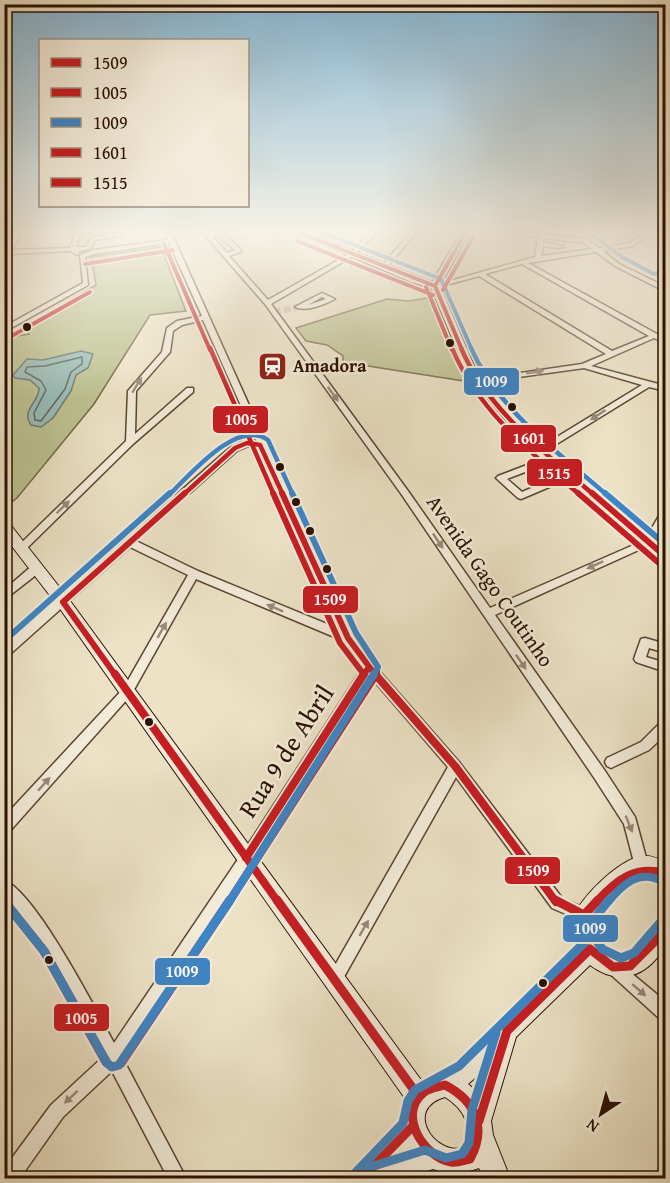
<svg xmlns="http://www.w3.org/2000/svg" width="670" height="1183" font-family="'Gentium Book Plus',serif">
<rect width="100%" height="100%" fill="#ece2c6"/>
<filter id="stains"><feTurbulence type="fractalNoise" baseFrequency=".00333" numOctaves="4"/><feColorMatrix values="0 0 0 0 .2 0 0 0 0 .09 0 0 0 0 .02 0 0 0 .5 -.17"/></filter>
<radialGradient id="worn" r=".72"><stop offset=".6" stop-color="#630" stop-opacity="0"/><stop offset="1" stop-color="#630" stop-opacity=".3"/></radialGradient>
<path fill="#bdc291" stroke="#746948" stroke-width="1.5" d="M161 247 186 311 150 315 94 404 17 498 5 507V341L10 337 29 334 28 325 96 285 91 257Z
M427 298 470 382 343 362V356L327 345 306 341 296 328 387 299 409 301Z"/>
<path fill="#99bdba" stroke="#6d7870" stroke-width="1.5" d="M81 351 93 354 88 368 76 375 71 391 53 418 41 427 31 425C20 410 40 402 39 388L30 380 15 378 13 375 27 359 43 360Z"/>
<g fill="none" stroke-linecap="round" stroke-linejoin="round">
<path stroke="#62665d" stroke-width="1.5" d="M82 357V364L71 372 65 389 41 421 35 420 34 413 46 390 41 381 25 372 27 367 45 366Z"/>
<path stroke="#cfc2a8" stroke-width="7" stroke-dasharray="7 3" stroke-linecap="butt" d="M274 312 298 307"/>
<defs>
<path id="street" d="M15 233H21L12 250 70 248 75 233H81L76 247H86L91 238 93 237 122 233H138L95 240 90 249 78 251 80 253 77 255 70 251 10 254 8 257H4V250Z
M165 233H171L175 241 353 636 373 664 459 762 562 898 589 910 591 915 589 920 584 922 552 908 456 777 340 984 335 987 330 984 327 979 330 974 448 767 370 676 263 847 123 1059 186 1178H168L112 1071 63 1117 20 1178H4V1169L51 1105 104 1056 41 944 22 917 4 898V880C36 893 96 1010 114 1043L253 837 363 667 344 641 196 579 131 695 9 832 4 833V817L123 689 188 575 130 547 8 656 4 657V646L232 446 247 440 257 442 203 320 182 325 173 331 170 352 136 391 135 434 187 388H193V392L133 444 25 550H17L16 548 126 441 128 391 162 352 167 328 177 321 202 316 169 243 94 254 85 257 88 285 4 332V327L83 283 80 255 93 250 168 240ZM248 446 259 447 339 629 198 571 136 541 238 450Z
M203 233 224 234 241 250V252L229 256 268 300 349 254 370 233H376L353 256 271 304 408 491 490 608 645 540 663 509 666 508V521L652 544 495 615 605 771 635 817 648 865 646 870 641 872 636 870 624 824 595 779 402 495 265 304ZM213 237H220L235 250 227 253Z
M410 233H416L386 268H382V266Z
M511 233H531L586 239 599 248 629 243 644 233H651L633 246 603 251 619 264 666 287V292L615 266 596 252 528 263 666 339V344L654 338 591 366 666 386V391L649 387 542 453 538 450 539 448 642 385 584 368 475 383V379H478L582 364 606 354 479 276 435 288 432 286 535 257 538 237ZM544 238 584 243 592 249 541 256 543 246 560 248 563 246 543 242ZM522 264 649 336 612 351 485 274Z
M322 293 335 299C324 305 306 312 295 307ZM322 297 326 299 308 305Z
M553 455 557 458 556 460 507 479 522 492 569 472H575L577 474 575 476 521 499 518 498 496 478 498 476Z
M37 564 41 565 42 568 41 571 4 600V590L33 565Z
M645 638 666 644V653L649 648 646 657 666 663V672L636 662 634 659 641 639Z
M666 720V734L649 750 615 766 611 768 607 766 605 762 607 758 641 742 662 721Z
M613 959 618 962 666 1002V1021L660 1019 608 972 605 967 608 962Z"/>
<path id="secondary" d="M296 233H308L432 282 461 233H469L440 286 476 370 526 430 666 549V562L661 561 518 436 466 371 431 288 411 282Z
M4 521 9 523 68 598 421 1080 440 1074 456 1065 576 947C574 940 570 932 571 925 573 903 621 857 643 856 651 855 658 859 666 862V883L653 877 640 876 613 898 592 924C592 934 596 942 604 949 633 974 644 929 666 920 666 928 668 941 665 948 663 952 659 956 656 959 637 981 612 982 590 965L516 1037 491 1121 493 1135 510 1178H484L479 1168 454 1176 433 1169 405 1178H349L353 1169 400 1121 404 1097 58 606 4 536ZM483 1071 476 1091 468 1084ZM445 1097C463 1108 476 1129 462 1148 435 1155 403 1109 445 1097ZM410 1147 413 1151 404 1153Z"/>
</defs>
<use href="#street" stroke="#5b4432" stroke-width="3"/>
<use href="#secondary" stroke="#2b1000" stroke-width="2"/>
<use href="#street" fill="#f3ecda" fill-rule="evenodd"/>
<use href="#secondary" fill="#f3ecda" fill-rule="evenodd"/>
<defs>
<path id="bus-1-far3" d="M260 445 283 495
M183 495 235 448 247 443 260 445"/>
<path id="bus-1-far2" d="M282 493 348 638 376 676
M63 602 116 676
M63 602 185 493
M363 676 369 667"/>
<path id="bus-1-far1" d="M115 674 278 902
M375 674 455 766 556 902
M246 858 364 674
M596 902C617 879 635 865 666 873"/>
<path id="bus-1" d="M277 900 419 1097
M555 900 584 915 598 900
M445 1085C476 1101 487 1128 470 1159 464 1160 458 1163 451 1162 424 1157 397 1115 423 1093 428 1088 438 1087 445 1085Z
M479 1121 507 1031 590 949 613 967 630 966 666 930
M362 1178 412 1127"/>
<path id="bus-2-far4" d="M164 244 210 350
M85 264 173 250
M8 338 90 292"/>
<path id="bus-2-far3" d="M210 348 274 495"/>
<path id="bus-2-far2" d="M273 493 340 643 362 672
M375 676 377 672"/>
<path id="bus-2-far1" d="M229 902 376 674"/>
<path id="bus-2" d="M4 901 44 951 106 1062
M121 1063 230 900"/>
<path id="bus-3-far4" d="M324 233 441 279 472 350
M590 233 622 257 654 274 663 271"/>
<path id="bus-3-far3" d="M471 348C498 410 558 452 607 495
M169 495C190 475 237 418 268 440L293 495"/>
<path id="bus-3-far2" d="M292 493 356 633 378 667 373 676
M605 493 666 545
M4 641 170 493"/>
<path id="bus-3-far1" d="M229 902 374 674
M608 902C623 884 639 869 662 881"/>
<path id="bus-3" d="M609 900 596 916 590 930 602 949 621 958 634 953 659 924
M4 901 44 951 107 1063 112 1067 119 1065 230 900
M364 1169 425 1150 446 1158 462 1154 469 1143 472 1110 496 1033
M356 1172 403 1123 408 1101 415 1090 459 1066 584 943"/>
<path id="bus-4-far2" d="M300 233 435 286
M435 286 462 350
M435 286 465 233"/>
<path id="bus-4-far1" d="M461 348C487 409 544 452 594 495"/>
<path id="bus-4" d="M592 493 666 557"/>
<path id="bus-5-far2" d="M297 241 433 295
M426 287 452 350
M443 290 473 237"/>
<path id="bus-5-far1" d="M452 348C478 410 530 452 580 495"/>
<path id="bus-5" d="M578 493 660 564"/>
</defs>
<use href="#bus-1-far3" stroke="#f3ecda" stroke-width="8"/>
<use href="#bus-1-far2" stroke="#f3ecda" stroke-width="10"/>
<use href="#bus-1-far1" stroke="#f3ecda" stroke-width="12"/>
<use href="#bus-1" stroke="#f3ecda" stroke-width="14"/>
<use href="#bus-2-far4" stroke="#f3ecda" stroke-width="7"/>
<use href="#bus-2-far3" stroke="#f3ecda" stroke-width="8"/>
<use href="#bus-2-far2" stroke="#f3ecda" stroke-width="10"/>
<use href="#bus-2-far1" stroke="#f3ecda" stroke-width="12"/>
<use href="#bus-2" stroke="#f3ecda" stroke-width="14"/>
<use href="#bus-3-far4" stroke="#f3ecda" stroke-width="7"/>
<use href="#bus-3-far3" stroke="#f3ecda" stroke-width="8"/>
<use href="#bus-3-far2" stroke="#f3ecda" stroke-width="10"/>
<use href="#bus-3-far1" stroke="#f3ecda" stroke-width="12"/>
<use href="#bus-3" stroke="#f3ecda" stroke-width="14"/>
<use href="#bus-4-far2" stroke="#f3ecda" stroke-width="7"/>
<use href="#bus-4-far1" stroke="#f3ecda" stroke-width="8"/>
<use href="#bus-4" stroke="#f3ecda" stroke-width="10"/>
<use href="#bus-5-far2" stroke="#f3ecda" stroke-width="7"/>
<use href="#bus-5-far1" stroke="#f3ecda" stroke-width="8"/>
<use href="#bus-5" stroke="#f3ecda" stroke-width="10"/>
<use href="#bus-1-far3" stroke="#c61d23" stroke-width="4.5"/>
<use href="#bus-1-far2" stroke="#c61d23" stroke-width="6"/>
<use href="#bus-1-far1" stroke="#c61d23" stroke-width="8"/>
<use href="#bus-1" stroke="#c61d23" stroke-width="9"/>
<use href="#bus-2-far4" stroke="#c61d23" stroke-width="4"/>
<use href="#bus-2-far3" stroke="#c61d23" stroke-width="4.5"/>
<use href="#bus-2-far2" stroke="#c61d23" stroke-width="6"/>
<use href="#bus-2-far1" stroke="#c61d23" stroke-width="8"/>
<use href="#bus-2" stroke="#c61d23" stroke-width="9"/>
<use href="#bus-3-far4" stroke="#3d85c6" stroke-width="4"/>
<use href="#bus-3-far3" stroke="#3d85c6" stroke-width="4.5"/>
<use href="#bus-3-far2" stroke="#3d85c6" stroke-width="6"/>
<use href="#bus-3-far1" stroke="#3d85c6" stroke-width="8"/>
<use href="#bus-3" stroke="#3d85c6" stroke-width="9"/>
<use href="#bus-4-far2" stroke="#c61d23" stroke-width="4"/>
<use href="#bus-4-far1" stroke="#c61d23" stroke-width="4.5"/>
<use href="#bus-4" stroke="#c61d23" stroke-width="6"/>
<use href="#bus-5-far2" stroke="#c61d23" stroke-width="4"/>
<use href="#bus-5-far1" stroke="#c61d23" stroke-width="4.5"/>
<use href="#bus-5" stroke="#c61d23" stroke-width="6"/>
</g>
<defs><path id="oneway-solid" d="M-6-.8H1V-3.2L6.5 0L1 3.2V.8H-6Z" transform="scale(1.5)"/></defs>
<g fill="#998978">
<use href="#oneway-solid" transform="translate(535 372) rotate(-9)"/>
<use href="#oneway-solid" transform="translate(137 385) rotate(-58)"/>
<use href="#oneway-solid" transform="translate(333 394) rotate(54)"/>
<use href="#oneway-solid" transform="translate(598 415) rotate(147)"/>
<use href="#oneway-solid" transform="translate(63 507) rotate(-44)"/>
<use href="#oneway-solid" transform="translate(438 541) rotate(56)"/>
<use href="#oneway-solid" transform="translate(595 565) rotate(156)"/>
<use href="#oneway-solid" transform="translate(275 608) rotate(-157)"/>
<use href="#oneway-solid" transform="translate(162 630) rotate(-60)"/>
<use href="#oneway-solid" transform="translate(521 662) rotate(55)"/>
<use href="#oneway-solid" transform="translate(44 784) rotate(-48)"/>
<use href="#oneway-solid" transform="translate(629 824) rotate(68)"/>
<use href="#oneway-solid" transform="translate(364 928) rotate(-60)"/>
<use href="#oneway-solid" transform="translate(639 990) rotate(41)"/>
<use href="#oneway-solid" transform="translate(71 1097) rotate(137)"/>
</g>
<linearGradient id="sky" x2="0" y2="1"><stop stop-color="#88b8d6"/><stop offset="0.58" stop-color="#f6f2e5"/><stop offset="1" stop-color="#f6f2e5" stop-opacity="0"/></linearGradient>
<rect width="670" height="399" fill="url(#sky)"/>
<defs>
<symbol id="station-square" viewBox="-11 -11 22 22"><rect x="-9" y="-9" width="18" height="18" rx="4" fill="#8f2418" stroke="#f3ecda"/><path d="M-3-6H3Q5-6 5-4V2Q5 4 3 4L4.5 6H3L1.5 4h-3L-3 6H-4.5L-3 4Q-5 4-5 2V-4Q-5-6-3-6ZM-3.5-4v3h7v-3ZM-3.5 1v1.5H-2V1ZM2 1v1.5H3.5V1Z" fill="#fff"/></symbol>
</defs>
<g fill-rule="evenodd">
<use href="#station-square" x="256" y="350" width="33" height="33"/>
</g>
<g fill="#2b1000" stroke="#f3ecda" stroke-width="2">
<circle cx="27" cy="327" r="5"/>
<circle cx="450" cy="343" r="5"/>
<circle cx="512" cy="407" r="5"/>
<circle cx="280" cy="467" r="5"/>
<circle cx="296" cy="502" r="5"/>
<circle cx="310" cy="531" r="5"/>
<circle cx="327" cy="569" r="5"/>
<circle cx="149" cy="722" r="5"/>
<circle cx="49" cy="960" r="5"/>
<circle cx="543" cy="983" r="5"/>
</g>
<g text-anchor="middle" stroke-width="5" stroke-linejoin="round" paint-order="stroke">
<g font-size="18" font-weight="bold" fill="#2b1000" stroke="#f3ecda" text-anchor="start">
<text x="293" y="372">Amadora</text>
</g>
<g font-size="21" fill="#2b1000" stroke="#f3ecda">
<text transform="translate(490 581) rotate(55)" y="7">Avenida Gago Coutinho</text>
</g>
<g font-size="26" fill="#2b1000" stroke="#f3ecda">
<text transform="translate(286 751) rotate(-57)" y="9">Rua 9 de Abril</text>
</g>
</g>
<g stroke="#f3ecda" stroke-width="2">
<rect x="463" y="367" width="57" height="29" rx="6" fill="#3d85c6"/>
<rect x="212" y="405" width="57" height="29" rx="6" fill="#c61d23"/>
<rect x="500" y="424" width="57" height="29" rx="6" fill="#c61d23"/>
<rect x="526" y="458" width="57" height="29" rx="6" fill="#c61d23"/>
<rect x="302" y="585" width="57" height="29" rx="6" fill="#c61d23"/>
<rect x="504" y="856" width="57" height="29" rx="6" fill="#c61d23"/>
<rect x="562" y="914" width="57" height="29" rx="6" fill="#3d85c6"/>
<rect x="154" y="957" width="57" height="29" rx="6" fill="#3d85c6"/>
<rect x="53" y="1003" width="57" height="29" rx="6" fill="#c61d23"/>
</g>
<g font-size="16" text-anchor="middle" font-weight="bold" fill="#fff">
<text x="491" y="387">1009</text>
<text x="241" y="425">1005</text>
<text x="529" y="444">1601</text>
<text x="554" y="479">1515</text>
<text x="330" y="605">1509</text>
<text x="533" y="876">1509</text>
<text x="590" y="934">1009</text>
<text x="182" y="977">1009</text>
<text x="81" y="1024">1005</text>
</g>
<rect width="670" height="1183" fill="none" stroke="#ece2c6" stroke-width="24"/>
<rect x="6" y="6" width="658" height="1171" fill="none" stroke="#2b1000" stroke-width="3"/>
<rect x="12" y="12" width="646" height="1159" fill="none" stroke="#2b1000" stroke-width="1.5"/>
<rect x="39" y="39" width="210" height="168" fill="#f3ecda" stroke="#a39483" stroke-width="1.5"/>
<rect x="51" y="58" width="30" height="9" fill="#c61d23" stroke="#a39483" stroke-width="1.5"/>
<text x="93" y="69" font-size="18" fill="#2b1000">1509</text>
<rect x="51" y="88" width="30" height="9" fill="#c61d23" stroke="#a39483" stroke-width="1.5"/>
<text x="93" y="99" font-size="18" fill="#2b1000">1005</text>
<rect x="51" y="118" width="30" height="9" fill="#3d85c6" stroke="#a39483" stroke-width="1.5"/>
<text x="93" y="129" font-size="18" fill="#2b1000">1009</text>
<rect x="51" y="148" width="30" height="9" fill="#c61d23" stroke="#a39483" stroke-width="1.5"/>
<text x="93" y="159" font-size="18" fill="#2b1000">1601</text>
<rect x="51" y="178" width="30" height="9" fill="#c61d23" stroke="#a39483" stroke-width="1.5"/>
<text x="93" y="189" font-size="18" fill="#2b1000">1515</text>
<g transform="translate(601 1114) rotate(216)" stroke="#f3ecda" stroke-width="4.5" paint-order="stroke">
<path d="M0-4.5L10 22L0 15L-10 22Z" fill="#2b1000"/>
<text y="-9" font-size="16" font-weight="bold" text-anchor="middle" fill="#2b1000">N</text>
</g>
<rect width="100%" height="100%" filter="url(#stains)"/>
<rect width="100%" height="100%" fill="url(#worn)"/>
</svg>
